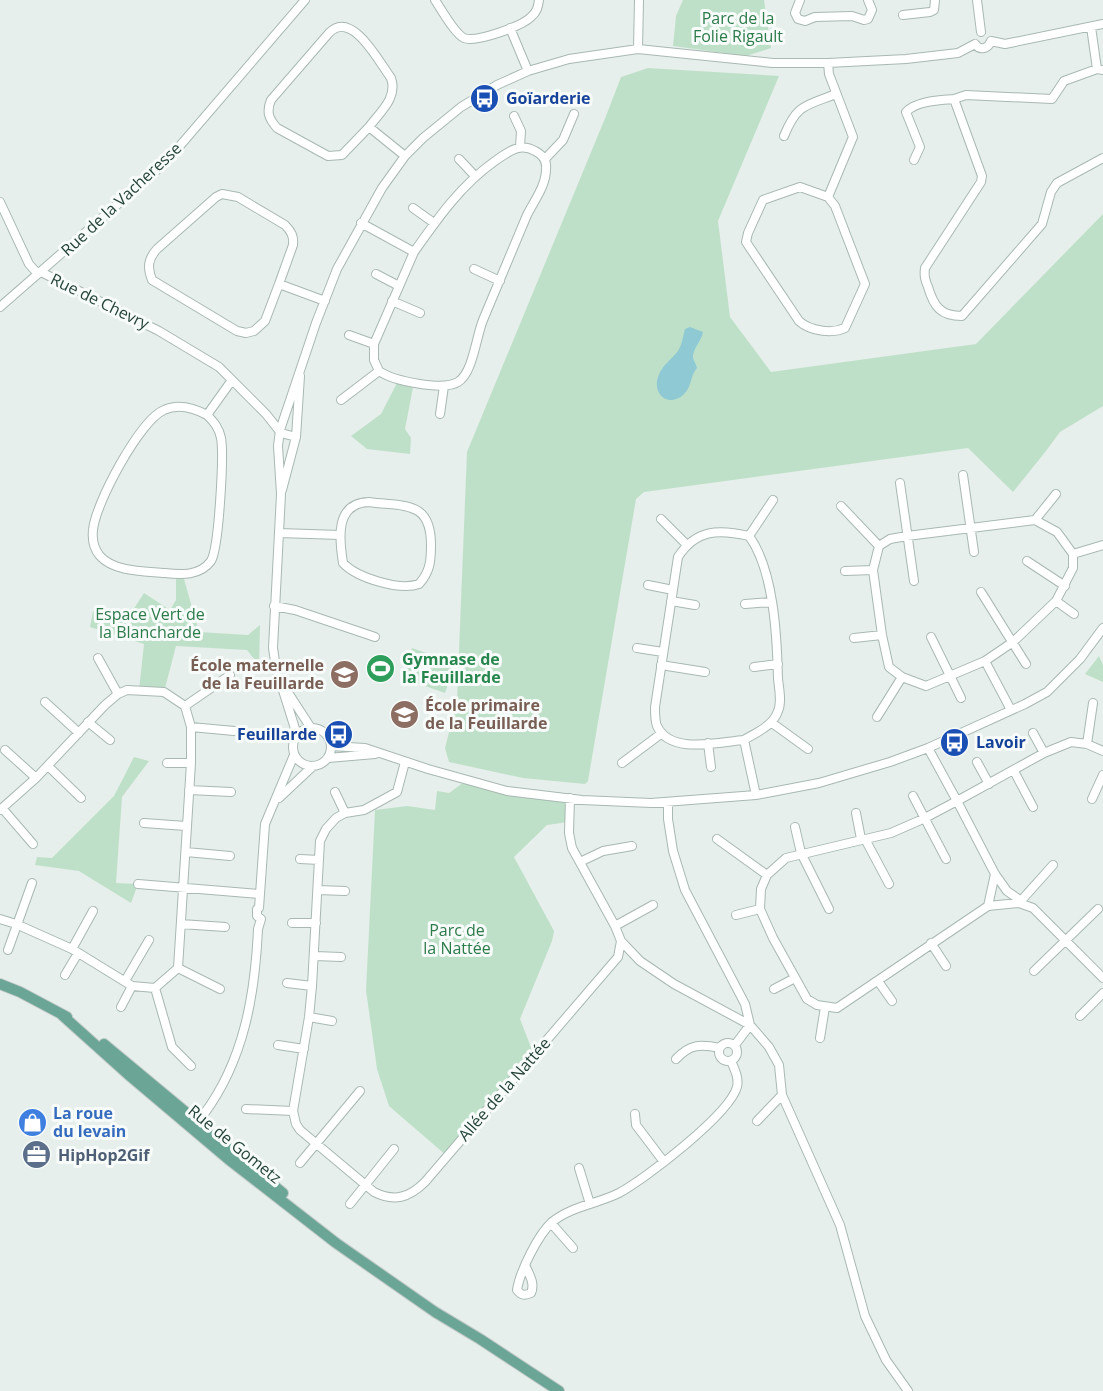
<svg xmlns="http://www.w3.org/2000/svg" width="1103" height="1391" font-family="'Open Sans',sans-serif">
<rect width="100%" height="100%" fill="#e6efeb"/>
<path fill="#bfe0c8" d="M683 0H764L771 48 746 56 673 46 676 16Z
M648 68 779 76 718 221 730 317 771 372 976 344 1103 214V406L1060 432 1046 451 1013 492 968 448 644 492 636 499 588 781 585 784 523 778 449 762 445 748 457 701 467 452 606 116 621 77Z
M399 379 414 382 405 429 411 438 410 454 367 449 351 436 381 414Z
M176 578 184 579 199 632 248 635 260 625 259 665 247 650 176 646 164 692 139 690 144 644 90 627 93 611 126 621 144 593 170 610 176 600Z
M412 648 455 663 445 693 402 678Z
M1099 656 1103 665V682L1085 674Z
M134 757 149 761 122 797 116 883 138 884 131 903 79 871 35 865 37 857 52 858 114 796Z
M467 780 570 798 568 822 547 825 514 857 554 931 552 941 520 1019 534 1055 447 1156 389 1106 377 1069 366 990 375 810 407 806 435 810 437 791 449 793Z"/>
<path fill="#8ec9d4" d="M690 327 703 332C702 340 692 350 693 358 694 361 696 364 697 368 690 376 692 386 685 393 670 409 652 395 658 377 662 365 671 360 678 351 682 345 683 336 685 329Z"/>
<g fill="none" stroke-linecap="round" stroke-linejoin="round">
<defs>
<path id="minor" d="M435 0C441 9 455 34 464 38 476 43 522 26 531 17 537 12 538 7 539 0
M800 0 795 13 798 19 805 21 815 17 852 16 864 20 868 19 872 10 868 0
M977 0 981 32
M903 15 930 12 934 10 935 0
M1091 27 1097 69
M510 28 528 71
M991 41 1005 44 1103 24
M975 44C980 51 988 49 991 41
M638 49 639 0
M1103 70 1097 69 1064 81 1052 99 966 95 954 99 982 176 981 182 925 268C924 276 925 280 928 287 934 307 941 316 962 316L1042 224 1051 192 1057 183 1103 158
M514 116 521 131 520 147
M369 127 342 155 328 156 277 128C269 119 266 112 271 100L329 33C352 9 379 62 391 78 398 98 380 112 369 127L405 156
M784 136C797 104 805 106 836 94
M459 159 475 176
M545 159 563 140 574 114
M914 160 920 147 906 112C916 101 940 100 954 99
M828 197 800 187 763 200 748 233 746 242 799 321C810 331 832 334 845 328L865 284 835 206 828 197 853 137 829 74 828 63
M0 202 29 264 38 274
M413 208 434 223
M361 223 414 252 374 344V360L379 371C393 381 443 391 458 382 473 373 476 337 483 320 498 285 512 250 527 215 534 201 546 186 546 169 547 161 543 155 535 151 520 142 508 152 495 161 460 186 438 218 414 252
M474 269 500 281
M41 272 159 331 219 367 266 414 281 433 296 437
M376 274 399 286
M279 284 293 245C294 236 291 231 285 225L238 197 222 194 216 197 157 249C148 259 147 267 152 280L237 331 246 333 254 331 265 321 279 284 325 301
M392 301 420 313
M0 307 166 162 305 0
M349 335 374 344
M341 400 379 371
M440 414 444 386
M207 415C194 408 179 403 164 410 140 420 95 504 93 530 92 539 94 549 100 556 114 572 145 571 165 573 181 575 200 576 211 561 219 548 224 455 221 438 219 428 214 422 207 415L232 380
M963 475 974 552
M900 483 914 581
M282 490 296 437 300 376
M369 502C404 507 431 500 431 545 431 561 430 572 419 584 400 591 357 578 343 563 339 538 335 503 369 502Z
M841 506 879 546
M661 519 686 544
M1035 520 1056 494
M279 533 340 535
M749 536 773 500
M1073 554 1103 545
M1027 561 1065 586
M845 571 873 570
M648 585 673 590
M981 592 1026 664
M671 601 695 605
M1056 601 1074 614
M745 604 772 602
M274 606 295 610 375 637
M931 637 961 698
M854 638 882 635
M637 648 663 652
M98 658 118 694
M985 661 926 686 902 677 889 667 882 635 873 570 879 546 890 539 907 536 1035 520 1057 532 1073 554V568L1056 601 1013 642 985 661 1011 710
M661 665 705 672
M754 667 778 664
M285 688 311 728
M45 702 79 733
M185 706 230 675
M877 717 902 677
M88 722 110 740
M772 723 808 749
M191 727 234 731
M293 747a19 19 0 1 1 38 0a19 19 0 1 1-38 0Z
M1033 733 1044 753
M297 735 276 668 273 648 281 494 278 446 280 430 316 323 337 269 382 188 405 156 423 138 461 107 497 85 528 71 569 59 638 49 773 63H828L906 59 958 53 975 44
M744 740C719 742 670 755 657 726 655 721 655 713 655 707L678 557C696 529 719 529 749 536 774 570 777 637 778 679 779 688 782 702 778 711 773 726 757 732 744 740L756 795
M708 743 711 767
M1087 744 1093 703
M331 746 365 748 428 769 507 791 582 800 651 803 756 795 819 783 890 762 928 748 1025 704 1047 692 1080 659 1103 628
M928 748 957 801 923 819 891 833 786 858 767 875 761 889 760 909 773 938 807 999 817 1005 837 1008 988 906 995 874
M5 750 36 778
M1103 751 1087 744 1071 742 1044 753 957 801 995 874 1007 891 1017 898 1019 903 1033 908 1103 978
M328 758 375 754
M405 762 397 792 364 810 345 813 336 818 326 829 320 841 312 986 309 1017 293 1111 296 1124 300 1130 374 1192C394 1202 409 1198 425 1182L618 957 621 941 615 926 572 848 569 833 570 798
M977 762 989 784
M167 763H191
M622 763 662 733
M48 766 81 798
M1014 771 1033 807
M189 790 231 792
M335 792 345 813
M913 796 946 859
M279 798 313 766
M1092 799 1103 775
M668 802V819L673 851 685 890 745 1004 750 1025 769 1047 779 1065 782 1095 840 1225 865 1316 886 1360 908 1391
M2 808 33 844
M0 810 36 778 105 705 118 694 127 690 164 692 185 706 191 727V763L178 968 155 988 132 986 72 949 16 924 0 919
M856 813 861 839
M144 823 186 826
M795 827 801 853 829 909
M717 839 767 875
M865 839 889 884
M186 852 230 856
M300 859 319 860
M580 862 603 851 632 846
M138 884 259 894
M318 890 345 891
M988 906 1019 903 1053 865
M736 915 760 909
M292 923H316
M181 924 225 927
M615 926 653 905
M621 941 640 961 674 984 750 1025 735 1045
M931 943 946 966
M72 949 93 911
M8 950 32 883
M315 956 341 957
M178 968 220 989
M1034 971 1098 909
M65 975 78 953
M125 981 149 940
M878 981 892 1001
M287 983 312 986
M155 988 172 1047 191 1066
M774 989 795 978
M121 1007 132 986
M1080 1016 1103 993
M309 1017 332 1021
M820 1038 825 1007
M719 1052a9 9 0 1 1 18 0a9 9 0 1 1-18 0Z
M278 1045 304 1049
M676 1059C690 1044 700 1044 720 1048
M246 1109 293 1111
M204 1114C244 1060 255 995 258 929L261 919 257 916V909L259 908 265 824 294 755
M635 1114 636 1125 664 1162
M757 1121 782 1095
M300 1163 360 1091
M579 1168 590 1204
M350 1204 394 1149
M551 1223 573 1248
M526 1267C530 1276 535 1284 531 1293 524 1296 521 1295 517 1290 520 1271 538 1235 552 1222 572 1206 597 1204 619 1193 645 1179 729 1115 737 1087 739 1078 735 1070 731 1061"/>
<path id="major" d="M0 984 20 992 67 1017
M62 1015 131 1077 228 1159 336 1243 435 1312 480 1339 559 1391
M104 1044 283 1193"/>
</defs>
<use href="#minor" stroke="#a8b8b2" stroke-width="10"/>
<use href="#major" stroke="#c2cac8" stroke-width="12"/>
<use href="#minor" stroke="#fff" stroke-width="8"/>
<use href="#major" stroke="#6aa596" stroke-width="10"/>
</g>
<defs>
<symbol id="bus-disc" viewBox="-11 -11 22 22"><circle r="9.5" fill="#1a4fb4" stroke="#f7fbf9"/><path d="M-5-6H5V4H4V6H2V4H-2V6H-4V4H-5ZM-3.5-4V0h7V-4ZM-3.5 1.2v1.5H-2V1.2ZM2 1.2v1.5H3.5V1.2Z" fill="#fff"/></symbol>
<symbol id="stadium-disc" viewBox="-11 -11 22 22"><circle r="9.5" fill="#2e9e5b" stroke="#f7fbf9"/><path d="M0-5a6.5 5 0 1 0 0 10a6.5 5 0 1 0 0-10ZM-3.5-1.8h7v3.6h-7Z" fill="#fff"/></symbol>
<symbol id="school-disc" viewBox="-11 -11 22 22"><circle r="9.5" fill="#8d6e63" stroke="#f7fbf9"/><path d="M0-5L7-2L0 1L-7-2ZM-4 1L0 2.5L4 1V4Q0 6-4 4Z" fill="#fff"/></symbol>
<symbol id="shop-disc" viewBox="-11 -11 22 22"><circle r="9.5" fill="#3f7fe0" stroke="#f7fbf9"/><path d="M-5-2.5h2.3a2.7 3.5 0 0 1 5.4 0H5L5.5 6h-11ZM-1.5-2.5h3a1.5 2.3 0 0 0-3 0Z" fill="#fff"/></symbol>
<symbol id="office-disc" viewBox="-11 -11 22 22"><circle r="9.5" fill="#5c6f8a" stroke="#f7fbf9"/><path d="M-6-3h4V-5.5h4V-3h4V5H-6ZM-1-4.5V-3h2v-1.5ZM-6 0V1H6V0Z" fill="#fff"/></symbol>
</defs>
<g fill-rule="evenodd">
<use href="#bus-disc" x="468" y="82" width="33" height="33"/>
<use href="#stadium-disc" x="364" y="652" width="33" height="33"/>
<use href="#school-disc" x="328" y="658" width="33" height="33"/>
<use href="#school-disc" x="388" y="698" width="33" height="33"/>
<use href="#bus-disc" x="322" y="718" width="33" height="33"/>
<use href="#bus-disc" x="938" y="726" width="33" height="33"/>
<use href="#shop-disc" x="16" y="1106" width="33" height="33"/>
<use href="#office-disc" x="20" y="1138" width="33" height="33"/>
</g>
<g text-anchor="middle" stroke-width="6" stroke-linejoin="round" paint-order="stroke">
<g font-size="16" fill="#2d7a4b" stroke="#f7fbf9">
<text x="738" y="24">Parc de la<tspan x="738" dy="18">Folie Rigault</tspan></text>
<text x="150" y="620">Espace Vert de<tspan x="150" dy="18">la Blancharde</tspan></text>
<text x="457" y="936">Parc de<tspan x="457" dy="18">la Nattée</tspan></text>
</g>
<g font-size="16" font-weight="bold" fill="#164399" stroke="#f7fbf9" text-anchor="start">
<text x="506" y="104">Goïarderie</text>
<text x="317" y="740" text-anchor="end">Feuillarde</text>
<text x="976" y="748">Lavoir</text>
</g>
<g font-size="16" fill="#24423a" stroke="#f7fbf9">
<text transform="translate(121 199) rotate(-43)" y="6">Rue de la Vacheresse</text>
<text transform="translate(100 301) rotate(26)" y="6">Rue de Chevry</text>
<text transform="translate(504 1089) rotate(-49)" y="6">Allée de la Nattée</text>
<text transform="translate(235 1144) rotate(39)" y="6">Rue de Gometz</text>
</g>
<g font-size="16" font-weight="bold" fill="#27864d" stroke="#f7fbf9" text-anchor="start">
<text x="402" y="665">Gymnase de<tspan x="402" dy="18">la Feuillarde</tspan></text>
</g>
<g font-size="16" font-weight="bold" fill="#785e54" stroke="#f7fbf9" text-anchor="end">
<text x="324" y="671">École maternelle<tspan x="324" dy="18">de la Feuillarde</tspan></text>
<text x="425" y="711" text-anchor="start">École primaire<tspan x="425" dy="18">de la Feuillarde</tspan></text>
</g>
<g font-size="16" font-weight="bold" fill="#366cbe" stroke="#f7fbf9" text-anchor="start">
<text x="53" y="1119">La roue<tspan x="53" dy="18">du levain</tspan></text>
</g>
<g font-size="16" font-weight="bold" fill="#4e5e75" stroke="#f7fbf9" text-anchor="start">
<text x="58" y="1161">HipHop2Gif</text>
</g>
</g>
</svg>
